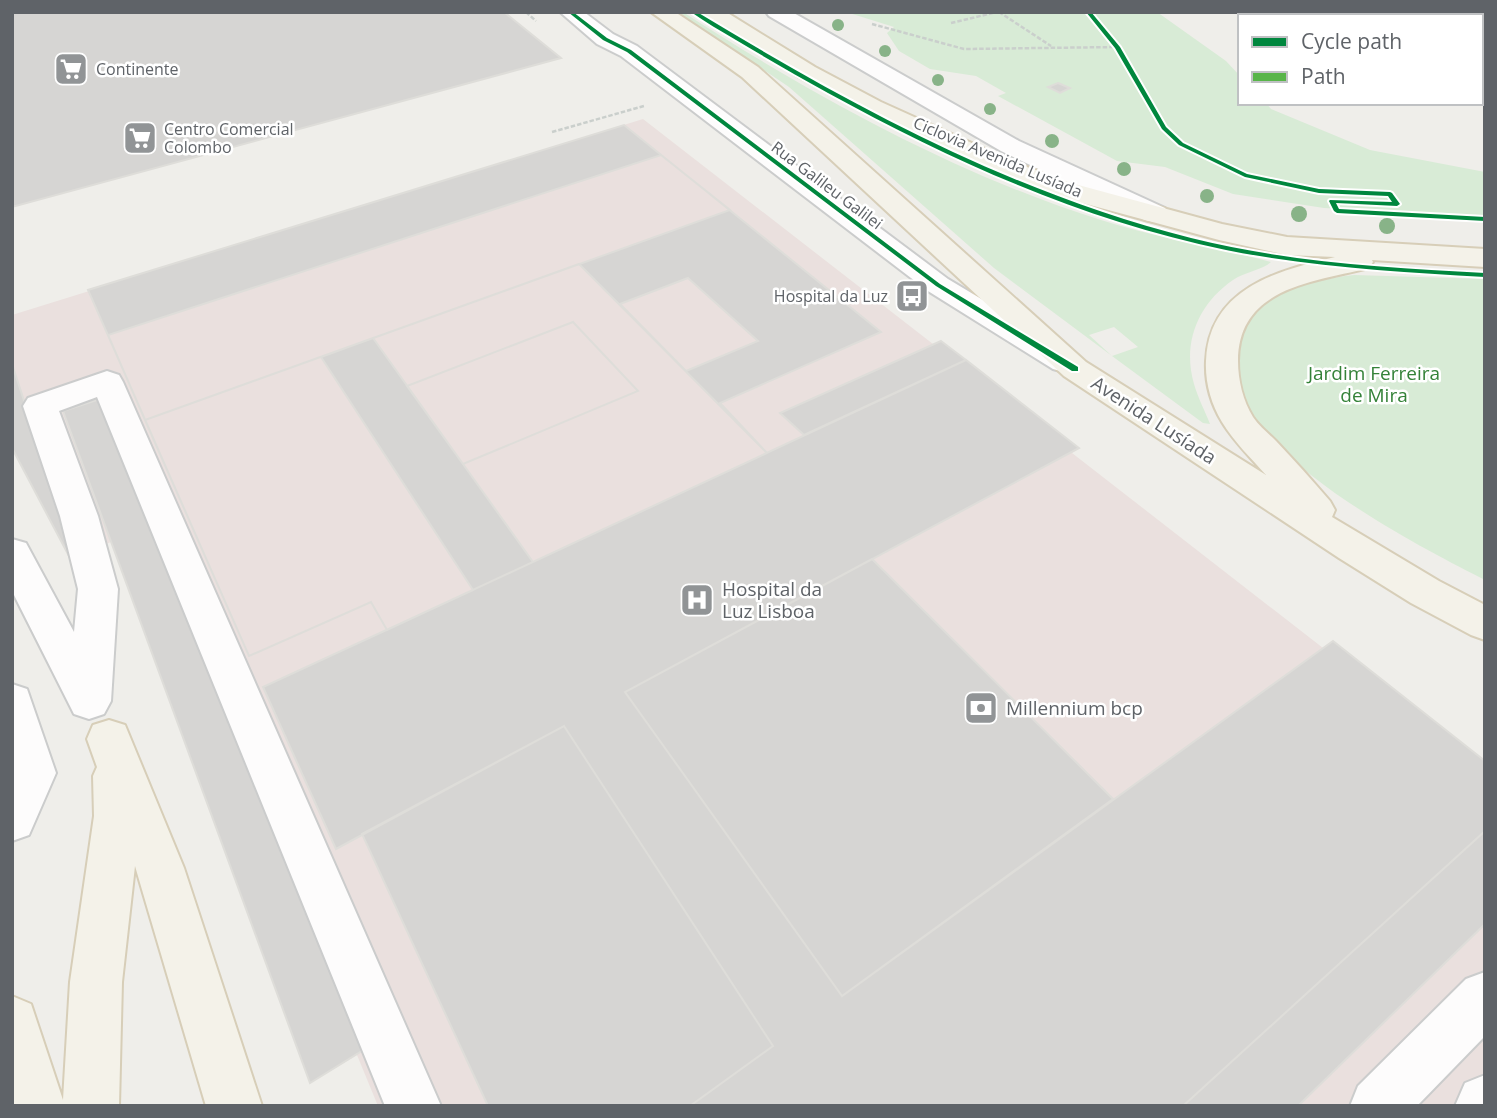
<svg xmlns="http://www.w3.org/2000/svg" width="1497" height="1118" font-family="'Open Sans',sans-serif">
<rect width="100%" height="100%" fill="#efeeea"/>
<path fill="#eae0de" d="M643 119 933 344 941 341 966 360 1079 448 1072 453 1323 648 1333 641 1485 761V1106H378L357 1055 310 1083 111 542 70 558 12 448V315Z"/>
<path fill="#d8ebd6" d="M678 12H683C810 94 957 175 1101 220 1157 238 1214 247 1271 262 1263 270 1244 272 1233 280 1198 304 1182 343 1194 384 1198 398 1205 411 1210 424L1203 423 1112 356 1138 347 1114 327 1089 335 1112 356 994 268 789 87Z
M846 12H1157L1226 61 1240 76V103H1266L1271 109 1370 150 1485 172V216L1324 208 1233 194 1165 167 1117 161 998 96 1006 93 976 76 930 69 899 51 887 33 894 27Z
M1354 275 1485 279V580C1418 546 1245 457 1236 375 1235 365 1237 353 1238 343 1240 295 1317 279 1354 275Z"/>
<path fill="#d6d5d3" stroke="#deddd9" stroke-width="2" fill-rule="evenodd" d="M12 12H504L561 58 12 207Z
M1058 83 1070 88 1060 93 1048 87Z
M624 125 881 332 720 403 767 453 387 630 371 602 249 656 88 290ZM688 278 758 341 686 371 620 304ZM573 322 638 391 463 464 407 386Z
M661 155 730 210 145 420 108 335Z
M579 264 767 453 387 630 371 602 249 656 145 420ZM573 322 638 391 463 464 407 386Z
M373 338 533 562 966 360 1079 448 625 692 842 996 1333 641 1485 761V831L1183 1106H690L773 1046 564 726 336 849 263 687 473 590 321 357Z
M941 341 966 360 804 435 780 413Z
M12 364 75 556 70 558 12 448Z
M100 399 365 1049 310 1083 63 411Z
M872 559 1113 799 842 996 625 692Z
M564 726 773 1046 690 1106H488L362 834Z
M1485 831V924L1298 1106H1183Z"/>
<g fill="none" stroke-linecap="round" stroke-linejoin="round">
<defs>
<path id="minor" d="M560 12H584L613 34 637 46 948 279 1075 355 1080 362 1075 369 1064 372 1053 369 928 291 621 56 597 44Z
M766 12H792L1019 141 1165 208 1169 214 1165 220 1155 222 1145 220 1001 151 769 16Z
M107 371 119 375 123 382 441 1106H385L97 397 59 411 98 516 118 589 111 701 104 714 89 719 74 714 12 591V539L26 543 74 632 78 589 60 516 23 406 28 398Z
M12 684 27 689 56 773 29 835 12 841Z
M1485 972V1036L1417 1106H1350L1358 1086 1466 979Z
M1485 1075V1106H1455L1465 1083Z"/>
<path id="major" d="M651 12H675L758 67 1086 362 1266 475C1251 458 1234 442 1222 422 1211 404 1205 382 1206 361 1209 288 1277 271 1335 257L1287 255 1219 240 1053 195 998 175 865 112 799 77 701 12H726L815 67 881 102 1016 163 1071 183 1222 224 1287 237 1485 249V267L1372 260 1373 262 1369 268C1314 282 1238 287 1238 361 1238 380 1243 401 1253 417 1259 426 1268 433 1276 441 1294 460 1312 480 1330 501L1335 510 1332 517 1439 581 1485 605V640L1471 635 1411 603 1339 558 1064 376 742 77Z
M109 720 125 725 184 868 262 1106H206L135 866 122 982 119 1106H12V996L31 1004 63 1100 70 982 94 816 93 776 97 767 87 739 93 725Z"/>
</defs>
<use href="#minor" stroke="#cbcccc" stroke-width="4"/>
<use href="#major" stroke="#d7ceb8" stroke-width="4"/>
<path stroke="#cacfcc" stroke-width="2.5" stroke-dasharray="4.5 2" stroke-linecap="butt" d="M526 12 536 21
M999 12 1051 46
M951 23 997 12
M872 24 964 49 1117 47
M552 132 644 106"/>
<use href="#minor" fill="#fdfcfc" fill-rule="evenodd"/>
<use href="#major" fill="#f4f2e9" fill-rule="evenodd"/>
<path stroke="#58b549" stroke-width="4.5" stroke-dasharray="9 4.5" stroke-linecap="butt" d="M1357 12 1367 16
M1481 57 1485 58"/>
<defs>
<path id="cycleway" d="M568 12H573L607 38 631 50 940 284 1078 367V371H1072L936 286 627 52 603 40Z
M691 12H697C854 107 1012 193 1191 238 1287 262 1386 268 1485 273V277C1398 272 1311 267 1226 250 1085 221 954 162 828 93 797 76 766 58 736 40 721 31 705 22 691 12Z
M1086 12H1091L1120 47 1166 127 1183 143 1247 174 1319 189 1390 192 1392 193 1400 204 1397 206 1336 203 1339 209 1485 217V221L1337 213 1334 211 1329 201 1330 200 1392 202 1388 196 1319 193 1245 177 1179 145 1162 129 1115 48Z"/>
</defs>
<use href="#cycleway" stroke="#fff" stroke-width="4"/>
<use href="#cycleway" fill="#00873e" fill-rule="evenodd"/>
</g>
<g fill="#88b388">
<circle cx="838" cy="25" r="6"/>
<circle cx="885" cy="51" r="6"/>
<circle cx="938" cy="80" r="6"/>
<circle cx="990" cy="109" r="6"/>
<circle cx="1052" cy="141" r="7"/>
<circle cx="1124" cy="169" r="7"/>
<circle cx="1207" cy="196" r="7"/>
<circle cx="1299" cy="214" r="8"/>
<circle cx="1387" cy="226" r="8"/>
</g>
<defs>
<symbol id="supermarket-square" viewBox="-11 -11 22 22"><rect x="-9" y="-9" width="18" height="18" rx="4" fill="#919496" stroke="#fff"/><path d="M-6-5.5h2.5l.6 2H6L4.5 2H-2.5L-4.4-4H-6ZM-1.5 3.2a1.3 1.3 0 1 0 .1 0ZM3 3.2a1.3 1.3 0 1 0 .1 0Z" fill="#fff"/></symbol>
<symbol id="bus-square" viewBox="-11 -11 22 22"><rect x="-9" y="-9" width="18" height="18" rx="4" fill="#919496" stroke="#fff"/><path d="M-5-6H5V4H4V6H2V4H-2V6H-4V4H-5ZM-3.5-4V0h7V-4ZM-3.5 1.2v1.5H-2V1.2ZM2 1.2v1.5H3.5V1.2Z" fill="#fff"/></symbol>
<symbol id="hospital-square" viewBox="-11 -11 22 22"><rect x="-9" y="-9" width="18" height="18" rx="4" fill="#919496" stroke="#fff"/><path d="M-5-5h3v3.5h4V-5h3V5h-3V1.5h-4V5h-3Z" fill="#fff"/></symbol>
<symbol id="bank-square" viewBox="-11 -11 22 22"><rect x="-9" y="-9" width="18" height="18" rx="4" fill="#919496" stroke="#fff"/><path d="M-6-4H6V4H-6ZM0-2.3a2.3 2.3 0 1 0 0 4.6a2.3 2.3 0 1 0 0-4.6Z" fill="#fff"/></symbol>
</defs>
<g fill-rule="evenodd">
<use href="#supermarket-square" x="52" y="50" width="38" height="38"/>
<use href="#supermarket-square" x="121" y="119" width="38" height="38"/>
<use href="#bus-square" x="893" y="277" width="38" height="38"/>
<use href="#hospital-square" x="678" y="581" width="38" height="38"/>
<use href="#bank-square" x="962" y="689" width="38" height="38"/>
</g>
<g text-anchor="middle" stroke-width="5" stroke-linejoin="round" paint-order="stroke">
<g font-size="16" fill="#5f6368" stroke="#fff" text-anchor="start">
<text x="96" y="75">Continente</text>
<text x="164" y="135">Centro Comercial<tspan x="164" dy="18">Colombo</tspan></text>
<text x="888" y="302" text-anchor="end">Hospital da Luz</text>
</g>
<g font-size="16" fill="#5f6368" stroke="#fff">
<text transform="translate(998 157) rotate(23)" y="6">Ciclovia Avenida Lusíada</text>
<text transform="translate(827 185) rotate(37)" y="6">Rua Galileu Galilei</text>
</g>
<g font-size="19" fill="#348238" stroke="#fff">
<text x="1374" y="380">Jardim Ferreira<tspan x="1374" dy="22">de Mira</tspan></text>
</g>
<g font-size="19" fill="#5f6368" stroke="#fff">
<text transform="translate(1154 420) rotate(33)" y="7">Avenida Lusíada</text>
</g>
<g font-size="19" fill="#5f6368" stroke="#fff" text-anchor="start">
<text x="722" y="596">Hospital da<tspan x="722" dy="22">Luz Lisboa</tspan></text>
<text x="1006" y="715">Millennium bcp</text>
</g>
</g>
<rect width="1497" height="1118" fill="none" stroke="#5f6368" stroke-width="28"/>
<rect x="1238" y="14" width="245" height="91" fill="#ffffff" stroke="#bfc1c3" stroke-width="2"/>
<rect x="1252" y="37" width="35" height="10" fill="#00873e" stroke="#bfc1c3" stroke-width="2"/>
<text x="1301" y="49" font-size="21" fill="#5f6368">Cycle path</text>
<rect x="1252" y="72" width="35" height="10" fill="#58b549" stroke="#bfc1c3" stroke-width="2"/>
<text x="1301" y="84" font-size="21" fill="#5f6368">Path</text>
</svg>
